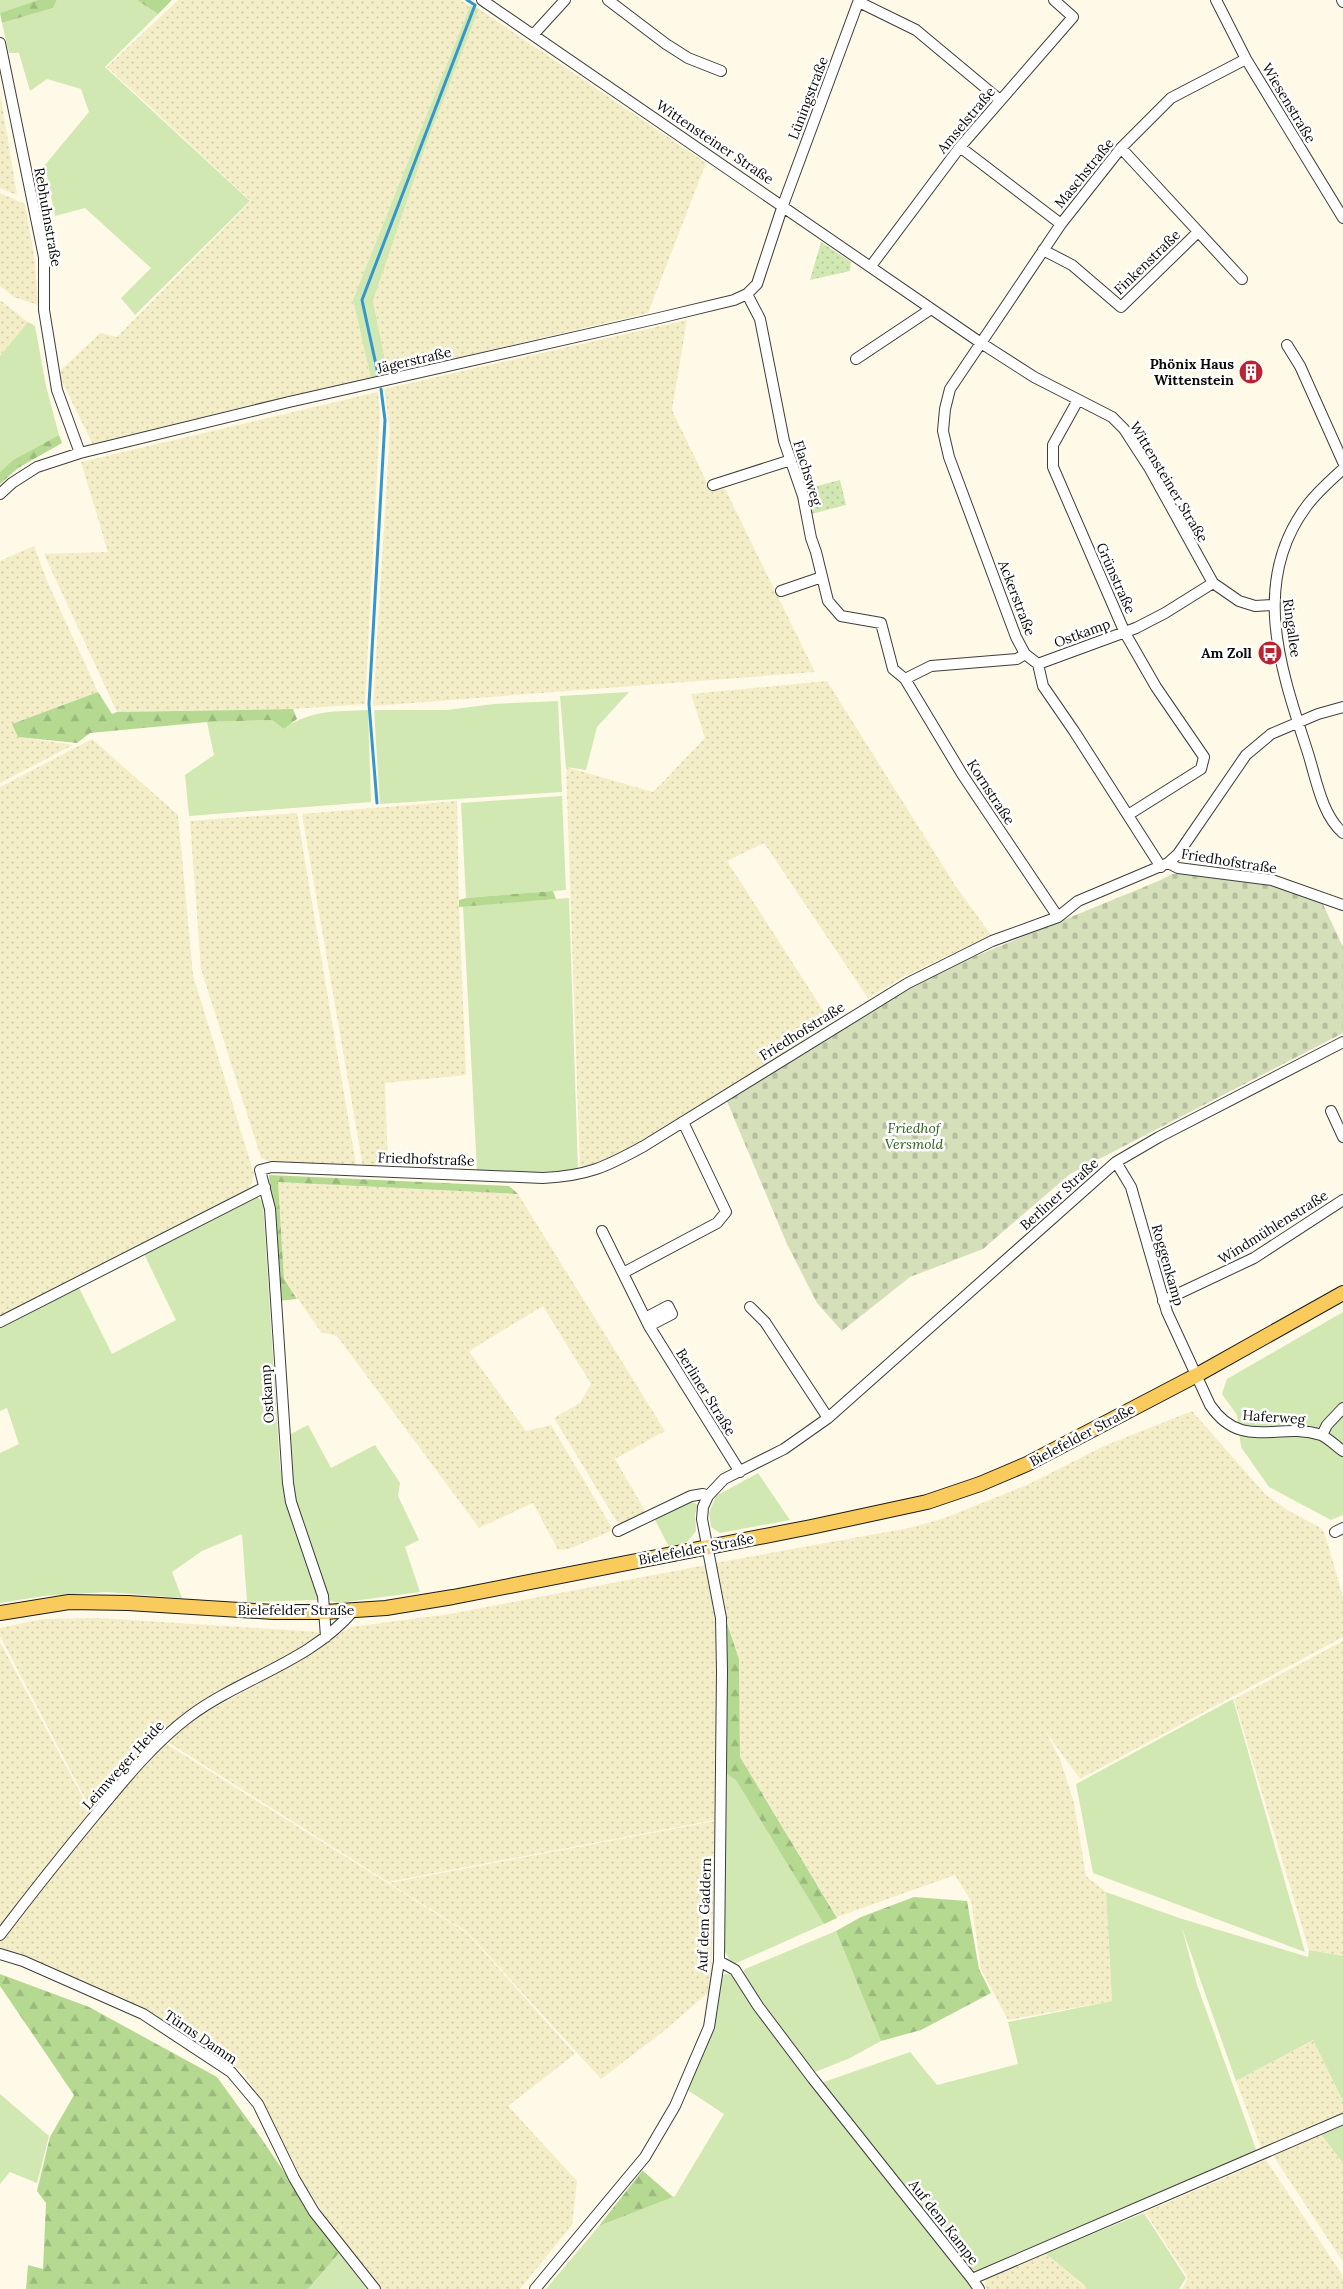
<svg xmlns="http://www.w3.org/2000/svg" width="1343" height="2289" font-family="Lora,serif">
<defs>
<pattern id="farmland-dots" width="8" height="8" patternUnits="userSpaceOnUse" patternTransform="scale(1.25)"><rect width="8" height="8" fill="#f4eec8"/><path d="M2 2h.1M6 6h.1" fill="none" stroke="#d0cbaa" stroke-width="1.8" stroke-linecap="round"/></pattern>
<pattern id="forest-firs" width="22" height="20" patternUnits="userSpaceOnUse" patternTransform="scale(1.25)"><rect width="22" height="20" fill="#b5d991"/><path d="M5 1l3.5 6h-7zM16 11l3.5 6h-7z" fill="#9ab97c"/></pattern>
<pattern id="cemetery-stones" width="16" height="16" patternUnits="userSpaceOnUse" patternTransform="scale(1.25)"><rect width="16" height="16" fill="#d5dfba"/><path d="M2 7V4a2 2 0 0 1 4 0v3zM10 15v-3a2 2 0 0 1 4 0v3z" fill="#b6be9f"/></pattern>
<pattern id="park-dots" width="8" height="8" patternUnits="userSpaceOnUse" patternTransform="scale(1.25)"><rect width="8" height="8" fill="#d1e8b2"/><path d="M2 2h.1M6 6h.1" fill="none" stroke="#b2c698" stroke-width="1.8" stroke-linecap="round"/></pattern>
</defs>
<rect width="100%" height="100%" fill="#fff9e7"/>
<path fill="url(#farmland-dots)" d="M178 0H460L470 6 353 300 371 379 93 445 58 373 100 333 117 337 251 201 107 67Z
M479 9 706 163 648 313 388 374 373 301 428 139Z
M0 93 17 195 0 188Z
M0 193 25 204 35 262 38 305 14 297 0 286Z
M0 300 28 322 0 356Z
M687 320 672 410 710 489H725L815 672 373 706 390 428 384 389Z
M378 392 380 417 365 704 293 709 117 712 44 554 108 552 81 462Z
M34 546 47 581 98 692 12 724 18 737 73 745 0 783V561Z
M827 681 955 885 991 935 905 976 868 998 764 843 727 861 830 1021 797 1045 652 1136 617 1154 580 1170 566 767 653 792 705 738 691 694Z
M92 739 178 815 193 975 254 1174 251 1186 240 1195 0 1318V787Z
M457 801 459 907 466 1075 385 1083 388 1165 363 1167 302 814Z
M297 813 356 1165 273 1163 261 1158 201 969 190 821Z
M278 1182 518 1194 665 1431 615 1459 647 1514 624 1525 617 1522 554 1418 580 1403 591 1384 543 1306 469 1351 526 1431 551 1425 611 1526V1531L569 1549 558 1550 533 1503 479 1528 337 1336 321 1332 284 1279Z
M1192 1411 1265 1494 1289 1511 1321 1528 1325 1534 1343 1597V1637L1080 1779 1046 1732 1060 1759 1074 1803 1086 1876 1106 1892 1112 2001 1008 2020 981 1969 971 1901 955 1875 837 1917 740 1757 739 1659 724 1611 715 1563 909 1528 942 1519 1029 1484 1104 1446Z
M706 1565 716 1616 718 1673 715 1820 388 1882 166 1741 188 1722 303 1659 331 1638 351 1627 450 1614Z
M99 1618 320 1632 314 1641 193 1708 153 1742 91 1810 0 1636V1628L43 1619Z
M1343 1641V1956L1309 1950 1234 1699Z
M0 1642 90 1811 2 1924H0Z
M165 1743 467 1933 575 2054 508 2106 577 2181 572 2225 520 2289H381L339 2238 306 2187 260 2097 241 2070 143 2009 0 1951V1940L124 1786Z
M715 1821 711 1990 664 2031 601 2079 467 1932 389 1883Z
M1313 2040 1343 2101V2115L1262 2150 1236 2081Z
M1320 2133 1343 2163V2262L1272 2154Z
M1266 2160 1343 2276V2289H1182L1188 2278 1145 2212Z
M1045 2253 1085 2287 1086 2289H987L985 2286 986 2278Z"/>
<path fill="#d1e8b2" d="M0 0H38L0 13Z
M57 0H137L158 14 105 67 250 201 135 315 121 298 151 268 85 208 55 216 45 165 89 112 81 89 47 79 30 91 19 53H9L2 23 53 8Z
M470 6 479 9 428 139 373 301 388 374 371 379 353 300Z
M28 322 35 326 46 386 59 435 13 460 0 472V356Z
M629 692 597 727 586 770 566 767 560 696Z
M558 701 562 792 380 804 374 710H447L494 704Z
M368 710 371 802 189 816 185 775 214 755 207 722 272 720 284 729C311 709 336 712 368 710Z
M562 796 566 890 466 898 461 803Z
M569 898 578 1170 540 1172 477 1170 463 906Z
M256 1196 263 1202 280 1467 288 1508 319 1600 247 1602 242 1534 202 1551 172 1572 182 1598 107 1592 44 1596 0 1603V1453L19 1444 7 1408 0 1411V1327L78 1286 112 1354 176 1320 144 1254Z
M1343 1312V1515L1331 1520 1269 1487 1241 1447 1237 1415 1222 1394 1227 1379Z
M308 1425 331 1468 375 1445 400 1483 398 1496 419 1540 405 1547 420 1592 338 1603 329 1600 296 1504 287 1436Z
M758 1473 790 1520 720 1533 711 1527 709 1513 716 1496Z
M691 1501 698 1505 695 1514 696 1531 687 1542 669 1547 654 1518Z
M1233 1699 1305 1952 1093 1873 1076 1784Z
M727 1774 736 1779 824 1924 732 1965 723 1948Z
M1106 1892 1179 1918 1308 1957 1309 1950 1343 1956V2101L1313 2040 1236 2081 1182 1928 1197 1985 1257 2152 979 2271 967 2268 821 2083 910 2052 937 2085 1018 2064 1008 2022 1112 2001Z
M836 1931 881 2041 850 2058 815 2072 768 2014 742 1975 745 1969Z
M725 1974 733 1975 764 2022 973 2289H546L599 2226 675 2196 724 2114 686 2089 720 1977Z
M0 2094 49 2136 37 2183 10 2172 0 2184Z
M1343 2123V2163L1320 2133Z
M1144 2213 1186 2278 1179 2289H1086L1085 2286 1045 2253Z
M339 2253 367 2289H308Z"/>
<path fill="url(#forest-firs)" d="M38 0H57L53 8 2 23 0 13Z
M137 0H172L158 14Z
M59 435 62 443 18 468 0 484V472L13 460Z
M98 692 112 714 117 712 293 709 297 719 284 729 272 720 207 722 90 733 77 743 18 737 12 724Z
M553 891 556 899 459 907V900L466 898Z
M269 1175 509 1186 518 1194 278 1182 284 1279 297 1299 278 1301Z
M727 1623 739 1659 740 1757 837 1918 824 1924 736 1780 727 1774Z
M914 1897 967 1901 979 1969 991 1993 921 2030 881 2041 836 1931 861 1917Z
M0 1974 89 2007 217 2077 261 2138 339 2253 308 2289H26L28 2265 43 2269 46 2203 37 2191 50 2137 74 2095 0 1986Z
M642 2170 673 2197 599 2226 642 2171Z"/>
<path fill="url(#cemetery-stones)" d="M1184 873 1258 882 1321 900 1343 947V1033L1070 1174 983 1249 910 1277 842 1331 817 1303 787 1244 726 1099 912 985 949 967 1161 880 1172 874Z"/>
<path fill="url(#park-dots)" d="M821 242 851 262 850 271 810 280Z
M840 480 846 505 811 514 806 489Z"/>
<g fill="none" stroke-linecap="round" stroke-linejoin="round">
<path stroke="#3397cd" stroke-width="3" d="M378 374 362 300 475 5 467 0
M377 803 369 704 385 420 381 389"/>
<defs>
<path id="minor" d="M482 0 981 343 1034 377 1112 417 1124 429 1150 469 1213 583 1239 601 1255 606 1273 605
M608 0 666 44 688 58 721 71
M1216 0 1246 59 1343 218
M1342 0 1343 2
M859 2 916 30 1000 100
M533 35 565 0
M0 43 44 257V310L57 390 80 453
M960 147 1061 224
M1121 148 1242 279
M1043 250 1072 265 1121 307 1198 232
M871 266 960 147 1073 17 1054 0
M747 294 760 319 784 441 803 496 811 538 816 552 828 601 841 616 881 623 893 669 905 679 931 666 1017 659 1025 654
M1287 345 1300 366 1343 462
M856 359 931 309
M1078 400 1053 445V467L1125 633 1156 687 1204 757 1201 769 1128 815
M1343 469C1330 481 1316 493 1306 507 1250 583 1281 670 1307 750 1316 777 1321 814 1343 833
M713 485 791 460
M0 494 12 483 37 467 80 453 289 402 655 319 734 300 747 294 757 284 783 205 859 0
M781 591 822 577
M1038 664 1136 628 1165 613 1213 583
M905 679 962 774 1058 917
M1168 863 1178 868 1272 880 1343 905
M1161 867 1074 731 1043 686 1038 664 1025 654 1016 637 949 457 943 431 945 409 950 389 1061 224 1121 148 1171 98 1246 59
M1331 1111 1343 1137
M1116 1162 1131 1187 1167 1312 1210 1405C1242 1452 1278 1421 1321 1435 1328 1438 1336 1446 1343 1451
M602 1231 649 1326 740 1472
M623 1273 717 1223 726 1212 683 1122
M1163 1301 1254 1258 1343 1200
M750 1307 765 1322 828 1418
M645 1318 668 1306 672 1314 649 1326
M0 1322 265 1187
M1322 1435 1327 1425 1343 1408
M618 1531 691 1496 703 1494 708 1496
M1335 1532 1343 1528
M326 1637 323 1596 291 1502 288 1483 270 1209 260 1170 272 1167 543 1178C587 1176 606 1167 644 1146L908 983 992 941 1058 917 1078 901 1168 863 1178 854 1246 755 1271 734 1318 714 1343 707
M0 1935C31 1894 63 1854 96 1814 125 1779 154 1743 190 1716 243 1677 310 1662 354 1610
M0 1954 23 1961 143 2014 231 2072 258 2104 294 2178 314 2212 375 2289
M719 1961 735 1970 758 2006 813 2079 972 2279 1343 2119
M972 2279 979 2289
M535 2289 645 2157 675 2106 709 2027 719 1961 722 1671 721 1618 702 1519 703 1507 708 1496 724 1479 784 1449 828 1418 1116 1162 1159 1137 1343 1042"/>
<path id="major" d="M0 1613 69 1602 128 1603 274 1612H325L386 1608 453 1597 811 1527 927 1502 980 1484 1027 1464 1197 1375 1343 1293"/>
</defs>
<use href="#minor" stroke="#3d3d3d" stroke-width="12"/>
<use href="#major" stroke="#1b1b1b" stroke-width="16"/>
<use href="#minor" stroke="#fff" stroke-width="10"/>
<use href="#major" stroke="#f9cb5c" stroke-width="14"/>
</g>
<defs>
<symbol id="building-disc" viewBox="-11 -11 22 22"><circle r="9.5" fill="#b92332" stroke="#fff"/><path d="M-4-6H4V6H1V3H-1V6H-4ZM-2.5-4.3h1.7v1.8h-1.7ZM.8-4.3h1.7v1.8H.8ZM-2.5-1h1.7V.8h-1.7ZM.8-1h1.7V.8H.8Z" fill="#fff"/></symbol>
<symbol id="bus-disc" viewBox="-11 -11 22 22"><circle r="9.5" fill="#b92332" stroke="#fff"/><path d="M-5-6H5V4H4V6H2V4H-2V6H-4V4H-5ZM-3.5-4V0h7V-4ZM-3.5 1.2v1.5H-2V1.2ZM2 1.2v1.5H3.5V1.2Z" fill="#fff"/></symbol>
</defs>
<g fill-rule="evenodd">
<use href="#building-disc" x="1237" y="358" width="28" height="28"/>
<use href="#bus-disc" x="1256" y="639" width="28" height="28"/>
</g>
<g text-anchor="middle" stroke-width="5" stroke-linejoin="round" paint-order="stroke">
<g font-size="14" fill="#0a0a0a" stroke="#fff">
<text transform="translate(808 98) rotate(-69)" y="5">Lüningstraße</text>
<text transform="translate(1289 103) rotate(59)" y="5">Wiesenstraße</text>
<text transform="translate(966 120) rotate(-50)" y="5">Amselstraße</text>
<text transform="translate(715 142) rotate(34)" y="5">Wittensteiner Straße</text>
<text transform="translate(1084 173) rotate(-51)" y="5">Maschstraße</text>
<text transform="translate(48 217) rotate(80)" y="5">Rebhuhnstraße</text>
<text transform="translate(1147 262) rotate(-44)" y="5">Finkenstraße</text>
<text transform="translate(414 360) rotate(-13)" y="5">Jägerstraße</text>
<text transform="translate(808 473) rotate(73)" y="5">Flachsweg</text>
<text transform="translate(1169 482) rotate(59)" y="5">Wittensteiner Straße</text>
<text transform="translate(1116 578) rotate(66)" y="5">Grünstraße</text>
<text transform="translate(1017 598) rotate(69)" y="5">Ackerstraße</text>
<text transform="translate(1292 628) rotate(82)" y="5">Ringallee</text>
<text transform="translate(1082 633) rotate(-20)" y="5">Ostkamp</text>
<text transform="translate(991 792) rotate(57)" y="5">Kornstraße</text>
<text transform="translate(1229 861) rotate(9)" y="5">Friedhofstraße</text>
<text transform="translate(802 1031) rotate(-32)" y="5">Friedhofstraße</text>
<text transform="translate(426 1159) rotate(2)" y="5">Friedhofstraße</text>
<text transform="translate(1059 1194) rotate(-42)" y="5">Berliner Straße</text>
<text transform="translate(1273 1227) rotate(-32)" y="5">Windmühlenstraße</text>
<text transform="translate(1168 1265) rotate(74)" y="5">Roggenkamp</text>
<text transform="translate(706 1392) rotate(58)" y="5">Berliner Straße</text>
<text transform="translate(267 1394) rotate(-94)" y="5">Ostkamp</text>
<text transform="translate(1274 1417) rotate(4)" y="5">Haferweg</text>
<text transform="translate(1082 1435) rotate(-28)" y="5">Bielefelder Straße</text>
<text transform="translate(696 1549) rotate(-11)" y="5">Bielefelder Straße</text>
<text x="296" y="1615">Bielefelder Straße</text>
<text transform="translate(123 1765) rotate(-48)" y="5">Leimweger Heide</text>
<text transform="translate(704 1915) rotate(-88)" y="5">Auf dem Gaddern</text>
<text transform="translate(201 2037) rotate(34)" y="5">Türns Damm</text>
<text transform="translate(944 2222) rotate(52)" y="5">Auf dem Kampe</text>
</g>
<g font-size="14" font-weight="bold" fill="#0a0a0a" stroke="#fff" text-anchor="end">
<text x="1234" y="369">Phönix Haus<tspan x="1234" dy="16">Wittenstein</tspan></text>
<text x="1252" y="658">Am Zoll</text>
</g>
<g font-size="14" font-style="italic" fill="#2d601b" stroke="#fff">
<text x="914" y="1133">Friedhof<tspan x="914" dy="16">Versmold</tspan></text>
</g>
</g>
</svg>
